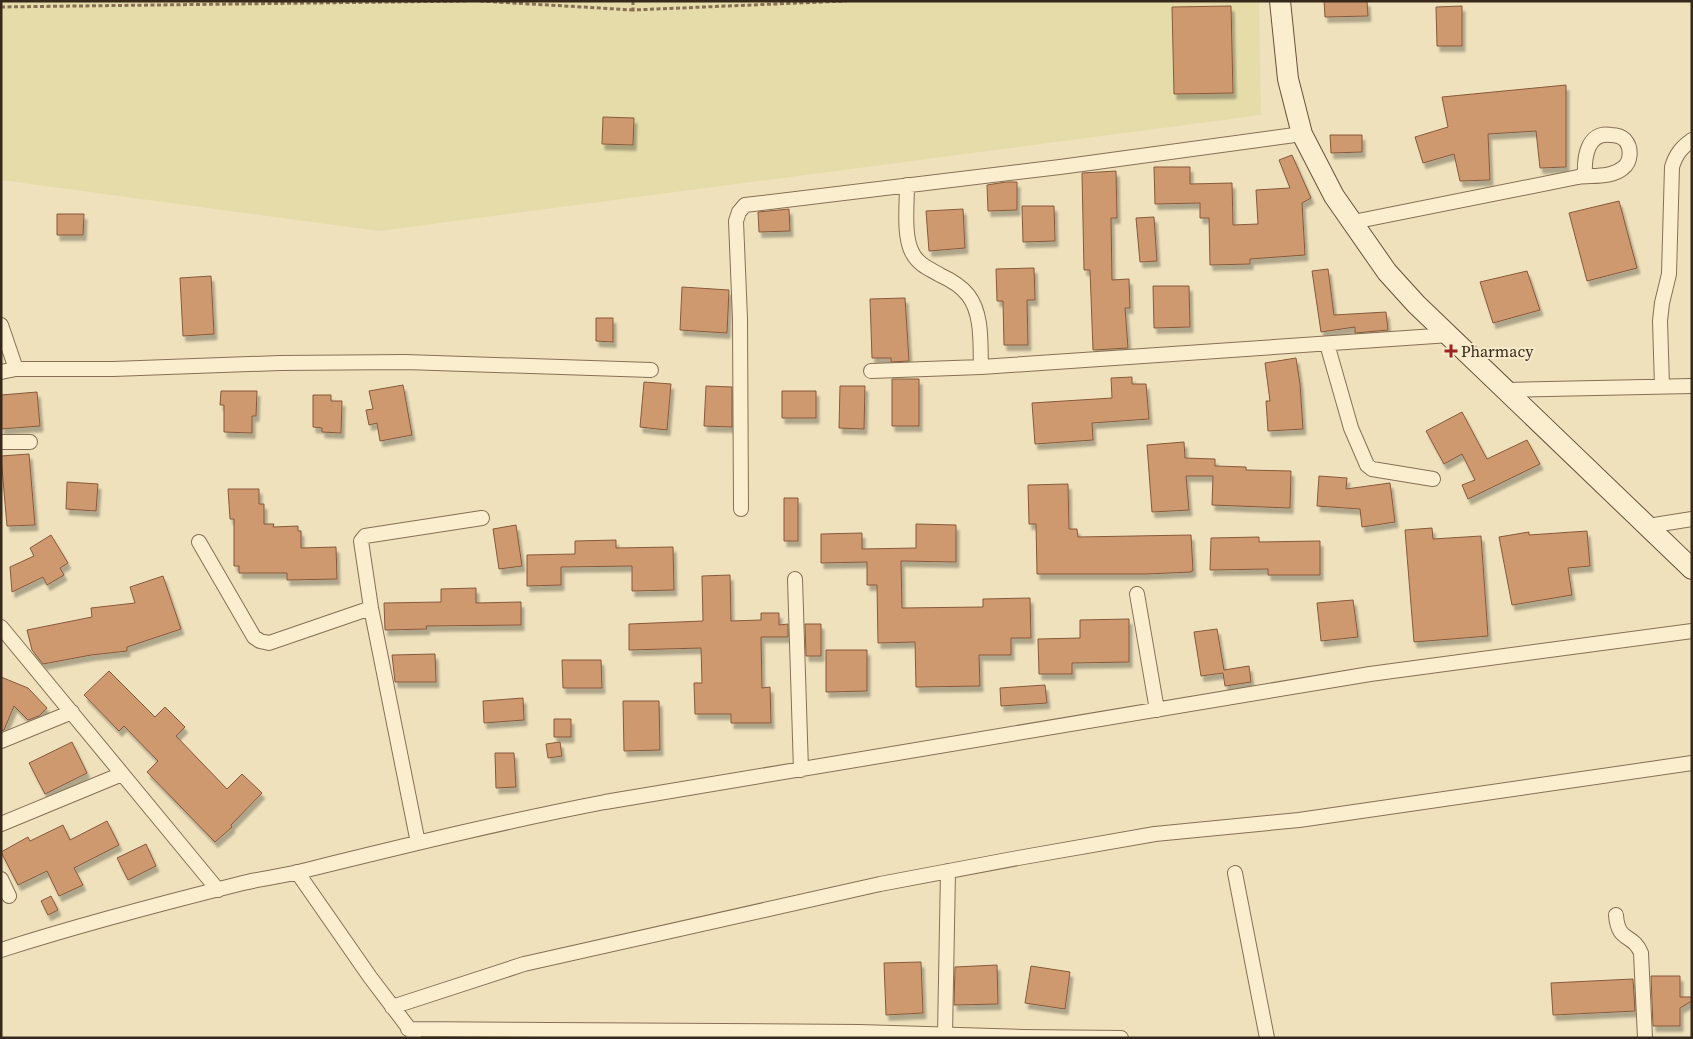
<svg xmlns="http://www.w3.org/2000/svg" width="1693" height="1039" font-family="'Source Serif 4',serif">
<defs>
<filter id="shadow"><feDropShadow dx="3" dy="5.5" stdDeviation="1" flood-color="#0004"/></filter>
</defs>
<rect width="100%" height="100%" fill="#efe1bc"/>
<path fill="#e5dca9" d="M1 1H1259L1261 115 379 231 1 180Z"/>
<path fill="#cf9970" stroke="#87593a" filter="url(#shadow)" d="M1324 1H1367L1368 16 1325 17Z
M1231 6 1233 93 1174 94 1172 7Z
M1462 6V46H1437L1436 7Z
M1566 85V167L1540 168 1536 131 1488 134 1490 180 1460 181 1454 154 1423 163 1415 137 1448 127 1442 97Z
M603 117 634 118 633 145 602 144Z
M1330 135H1362V152L1331 153Z
M1292 155 1311 198 1302 203 1305 255 1250 259V264L1210 265 1209 218H1200V203L1155 204 1154 167H1190V184L1232 183 1233 225 1258 224 1256 190 1290 188 1279 160Z
M1116 171 1117 218H1111L1112 280 1129 279 1130 308H1125L1128 348 1093 350 1090 270H1084L1082 173Z
M1006 182H1017V210L988 211 987 185Z
M1619 201 1637 268 1587 281 1569 213Z
M1022 206H1054L1055 241 1023 242Z
M789 209 790 231 759 232 758 212Z
M963 209 965 248 929 251 926 211Z
M57 214H84L83 235H57Z
M1154 217 1157 261 1140 262 1136 218Z
M1034 268 1035 300H1027L1028 345H1004L1003 301H997L996 269Z
M1328 269 1334 315 1386 312 1388 330 1355 333V327L1321 332 1312 271Z
M1527 271 1540 310 1493 323 1480 282Z
M211 276 214 334 183 336 180 278Z
M1153 286H1189L1190 327 1154 328Z
M682 287 729 290 727 333 680 330Z
M905 298 909 361 891 362V358H872L870 299Z
M596 318H613V342L596 341Z
M1296 358 1300 384 1303 429 1268 431 1266 401H1270L1265 363Z
M1132 377V384H1146L1149 419 1092 423 1093 440 1035 444 1032 403 1112 398 1111 378Z
M892 379H919V426H892Z
M644 382 671 384 667 430 640 427Z
M403 385 412 435 380 441 377 423 369 425 366 410 373 409 369 391Z
M706 386 732 387V427L704 426Z
M840 386H865L864 429 839 428Z
M221 391H257L256 416H252V433L224 432V405H220Z
M782 391H816V418H782Z
M37 392 40 426 1 429V395Z
M313 395H331V401H342L341 433 322 432V428L313 427Z
M1462 412 1487 459 1527 440 1540 464 1468 499 1462 485 1475 480 1462 454 1444 464 1426 431Z
M1184 442 1185 458 1215 459V466L1246 467V470L1291 471 1290 508 1212 505 1213 476H1186L1189 510 1152 512 1147 445Z
M29 454 35 525 7 526 1 456Z
M1319 476 1347 478 1346 489 1390 483 1395 522 1362 527 1360 509 1317 506Z
M67 482 98 484 96 511 66 509Z
M1068 484 1069 529H1077L1078 537 1191 535 1193 571H1191V572L1146 574H1037L1036 524H1029L1028 485Z
M228 489H259V504H264V524H274L273 527 298 526V531H301V548L336 547 337 579 287 580V573H239V566H234V519H230Z
M784 498H798V541H784Z
M916 524 956 525V562L901 561 902 608 983 607V599L1030 598 1031 638H1011V655H979L980 686 916 687 915 642 878 643 877 585H867V562L821 563V534L862 533V549L916 548Z
M516 525 522 566 499 569 493 529Z
M1432 528 1433 539 1481 536 1488 636 1414 642 1405 530Z
M1587 531 1590 566 1568 568 1572 595 1512 605 1499 537 1529 532V535Z
M51 535 68 563 60 568 64 575 47 585 43 577 12 592 10 567 34 556 30 548Z
M1259 537V542L1320 541V575H1268V569L1210 570 1211 538Z
M616 540V548L673 547 674 590 632 591V566L561 567V585L527 586V555L575 554V541Z
M730 575 731 621 761 620V613H779V625L788 624V637H761L762 688 770 687 771 723H731V714H695L694 683H702L701 648 629 650V624L703 621 702 576Z
M163 576 181 629 127 647V651L91 655 43 664 32 650 27 630 92 617 91 608 135 603 130 587Z
M476 588V603L521 602V625L426 626 427 629 385 630 384 603 441 602V589Z
M1353 600 1358 637 1321 641 1317 603Z
M1129 619V662L1072 663V674H1039L1038 639 1080 638V620Z
M805 624H821V656H806Z
M1217 629 1224 670 1249 666 1251 682 1225 686 1223 673 1201 676 1194 632Z
M826 650H867V691L826 692Z
M435 654 436 682H395L392 655Z
M562 660H601L602 688H563Z
M109 671 155 717 165 707 185 727 176 736 227 789 242 774 262 793 231 825 232 827 215 842 147 772 158 761 124 726 119 731 84 695Z
M1 677 28 688 47 708 39 716 28 720 14 706 4 730 1 731Z
M1045 685 1047 703 1001 706 1000 688Z
M523 698 524 720 484 723 483 701Z
M623 701H659L660 750 624 751Z
M554 719H571V737H554Z
M72 742 87 773 45 794 29 763Z
M560 742 562 756 548 758 546 744Z
M495 753H514L516 787 496 788Z
M107 821 119 845 74 868 83 885 59 896 47 871 18 885 1 852 28 837 30 841 63 825 70 840Z
M146 844 156 866 128 880 117 858Z
M51 896 58 910 48 915 41 901Z
M921 962 923 1013 886 1015 884 963Z
M997 965 998 1004 954 1005 955 967Z
M1031 966 1070 972 1065 1009 1025 1003Z
M1651 976H1680V997H1692V1001L1680 1008V1026H1653Z
M1633 979 1635 1011 1553 1015 1551 983Z"/>
<g fill="none" stroke-linecap="round" stroke-linejoin="round">
<defs>
<path id="street" d="M907 185C907 204 903 238 913 254 919 265 930 269 940 275 951 280 961 286 968 295 983 314 980 345 981 367L1450 335
M1353 222 1578 177C1592 175 1611 178 1623 168 1631 162 1632 148 1625 140 1622 137 1616 135 1611 135 1587 131 1584 158 1585 176
M1 325 16 369
M1327 344 1351 428 1367 465 1372 469 1433 479
M871 371 981 367
M1 372 16 369H113L280 363 405 362 651 370
M1662 386 1660 321 1662 303 1669 274 1672 167C1676 154 1681 148 1692 140
M1506 390 1692 386
M1 442H30
M741 509 740 319 736 221 739 212 745 205 1060 167 1302 134
M1648 526 1692 519
M199 542 254 637 260 641 269 643 371 608
M795 579 801 770
M1137 594 1157 710
M1 627 218 890
M1 741 72 712
M1 824 122 774
M418 843 371 608 361 541 365 536 482 518
M297 872 370 977 414 1035
M1235 873 1267 1038
M1 879 9 896
M1616 915C1618 943 1633 933 1641 953L1645 1038
M1 950C79 925 159 904 239 884 258 879 278 877 298 872 400 847 501 822 605 802L1370 674 1692 631
M392 1007 524 964 880 884 1018 858 1155 834 1299 820 1692 763
M408 1029 859 1032 1023 1037 1121 1038
M945 1035 948 871"/>
<path id="secondary" d="M1280 1 1288 79 1302 134 1334 196 1387 272 1416 304 1692 569"/>
</defs>
<use href="#street" stroke="#877055" stroke-width="16"/>
<use href="#secondary" stroke="#695138" stroke-width="22"/>
<path stroke="#877055" stroke-width="3" stroke-dasharray="4 2.5" stroke-linecap="butt" d="M480 1 633 10
M633 1V10L846 1
M1 7 469 1"/>
<use href="#street" stroke="#faeecf" stroke-width="14"/>
<use href="#secondary" stroke="#faeecf" stroke-width="20"/>
</g>
<path fill="#992322" stroke="#f7ebcb" stroke-width="2" d="M1448.5 343.5h5v5h5v5h-5v5h-5v-5h-5v-5h5z"/>
<g text-anchor="middle" stroke-width="4" stroke-linejoin="round" paint-order="stroke">
<g font-size="16" fill="#36281a" stroke="#f7ebcb" text-anchor="start">
<text x="1461" y="357">Pharmacy</text>
</g>
</g>
<rect width="1693" height="1039" fill="none" stroke="#36281a" stroke-width="5"/>
</svg>
